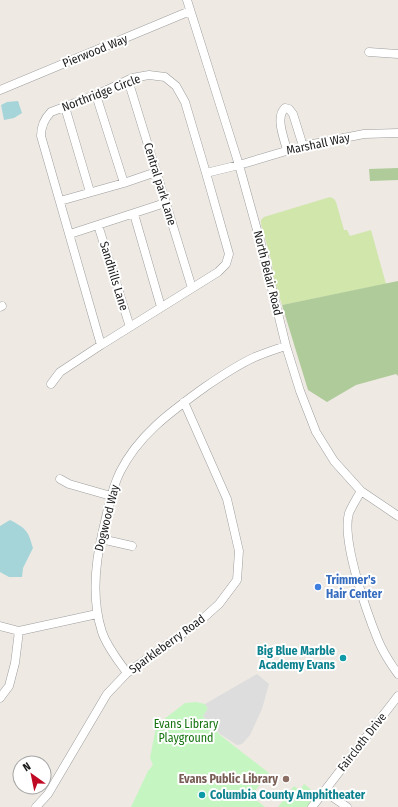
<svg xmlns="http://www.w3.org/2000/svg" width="398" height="807" font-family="'Fira Sans Condensed',sans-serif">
<rect width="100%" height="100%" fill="#eee9e3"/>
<path fill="#d0e6ab" d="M330 197 334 199 336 202 344 230H347L350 236 371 230 386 284 282 305 273 276 272 263 261 224V220L264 217Z"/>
<path fill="#afcb9a" d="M398 168V180L370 181 369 169Z
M398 281V376L396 374 356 385 327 402 308 390 282 305Z"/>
<path fill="#c5f6c2" d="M196 702 205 704 208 709 203 716 220 735 269 773 251 796 265 807H131L148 771 153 765 150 758 156 727 163 720 185 703Z
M304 784C317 794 316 795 307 807H278L294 786 300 790Z"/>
<path fill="#ddd" d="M257 674 269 684 262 709 250 735 242 744 237 745 220 734 203 716 208 709 205 704Z"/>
<path fill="#a5d5d9" d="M18 101 22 113 14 118 4 120 1 105 7 102Z
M10 520C27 529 28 531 33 548L23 568 22 577H9L0 572V526Z"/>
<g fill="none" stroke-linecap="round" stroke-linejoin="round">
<defs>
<path id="minor" d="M187 0 239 165 261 244 286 346 300 391 316 432 334 461 361 491 398 516
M369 52 398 54
M149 75 165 77 176 86 185 102 206 173 229 254 226 264 218 272 101 345 41 136C41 127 44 119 51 112L96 95 132 78Z
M128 80 192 288
M0 90 190 11
M96 95 124 183
M65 107 90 192
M287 150C284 138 275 117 285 108L289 109 293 114 303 146
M206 173 239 165 303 146 364 134 398 133
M60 201 124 183 156 172
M134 214 161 307
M98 225 130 327
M70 234 165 203
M0 307 2 306
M51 384 60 372 101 345
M60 479 69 484 111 496
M361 491C357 498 352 506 349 513 341 540 367 613 378 640 383 652 390 663 398 674
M101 539 132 546
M0 626 19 631 97 614
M127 673C118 660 107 647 102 632 91 598 95 563 103 530 108 510 111 490 120 472 139 434 172 411 205 387 221 376 237 365 255 357 265 353 276 349 286 346
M0 698 9 686 15 663 19 631
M324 791 347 807
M36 807 48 794 107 694 127 673 199 622 219 604 237 580 239 551 227 499 184 402
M312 807 398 696"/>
</defs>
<use href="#minor" stroke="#9e9e9e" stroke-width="9"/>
<use href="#minor" stroke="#fff" stroke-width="8"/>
</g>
<circle fill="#3f7fe0" stroke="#fff" stroke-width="1.5" cx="318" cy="587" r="4"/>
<g fill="#0f9aa8" stroke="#fff" stroke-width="1.5">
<circle cx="343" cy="658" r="4"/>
<circle cx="202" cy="795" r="4"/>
</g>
<circle fill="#8d6e63" stroke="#fff" stroke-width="1.5" cx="286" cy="779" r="4"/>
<g text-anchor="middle" stroke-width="4" stroke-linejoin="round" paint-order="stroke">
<g font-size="12" fill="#1d1d1d" stroke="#fff">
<text transform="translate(95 51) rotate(-22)" y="4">Pierwood Way</text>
<text transform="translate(101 93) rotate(-21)" y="4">Northridge Circle</text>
<text transform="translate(318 144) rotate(-12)" y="4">Marshall Way</text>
<text transform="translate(160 184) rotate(73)" y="4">Central park Lane</text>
<text transform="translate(268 273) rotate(76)" y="4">North Belair Road</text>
<text transform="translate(114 276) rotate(73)" y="4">Sandhills Lane</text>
<text transform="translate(107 518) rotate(-76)" y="4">Dogwood Way</text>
<text transform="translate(167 644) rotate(-36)" y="4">Sparkleberry Road</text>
<text transform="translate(362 742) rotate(-52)" y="4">Faircloth Drive</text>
</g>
<g font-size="12" font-weight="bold" fill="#366cbe" stroke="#fff" text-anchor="start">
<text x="326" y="584">Trimmer's<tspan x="326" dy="14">Hair Center</tspan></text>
</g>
<g font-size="12" font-weight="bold" fill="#0d838f" stroke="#fff" text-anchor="end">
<text x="335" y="655">Big Blue Marble<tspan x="335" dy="14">Academy Evans</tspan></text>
<text x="210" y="799" text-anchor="start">Columbia County Amphitheater</text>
</g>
<g font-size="12" fill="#177511" stroke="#fff">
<text x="186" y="728">Evans Library<tspan x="186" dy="14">Playground</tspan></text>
</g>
<g font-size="12" font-weight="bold" fill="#785e54" stroke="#fff" text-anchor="end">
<text x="278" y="783">Evans Public Library</text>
</g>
</g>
<g transform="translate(32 775) rotate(327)"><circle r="19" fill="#ffffff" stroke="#a5a5a5"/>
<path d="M0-3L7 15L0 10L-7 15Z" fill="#c00a24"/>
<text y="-6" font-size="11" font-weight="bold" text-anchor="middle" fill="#1d1d1d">N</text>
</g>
</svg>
